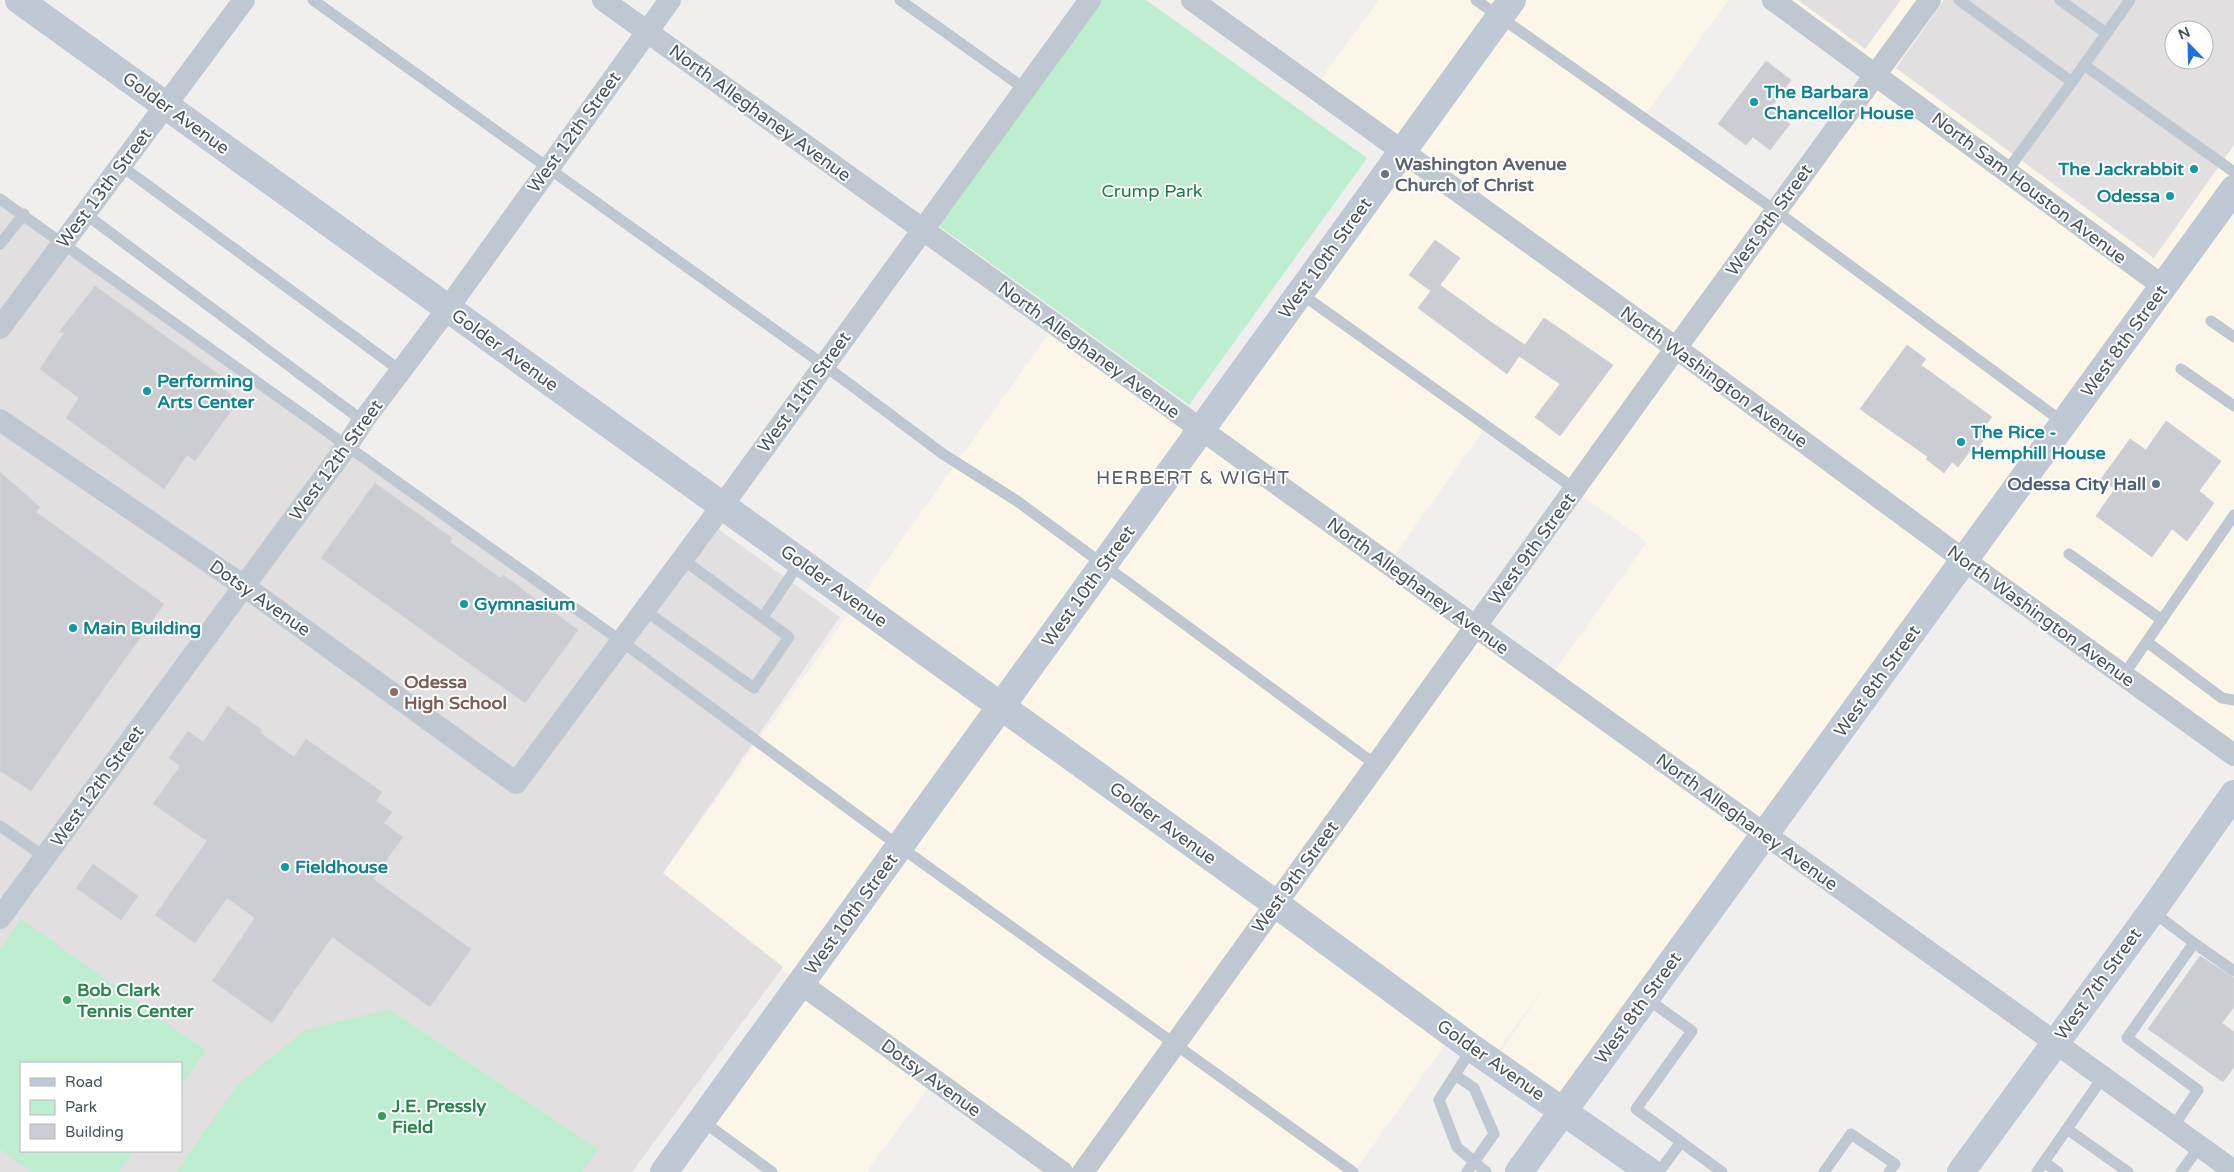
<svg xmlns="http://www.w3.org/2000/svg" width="2234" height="1172" font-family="'Varela Round',sans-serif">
<rect width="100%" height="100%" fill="#f1eeee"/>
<path fill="#fbf6e8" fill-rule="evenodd" d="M1379 0H1729L1643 118 1774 214 1876 73 1775 0H2234V755L1966 563 1568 1114 1494 1061 1553 975 1492 1059 1454 1032 1354 1172H1066L935 1078 867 1172H766L699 1124 801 982 659 879 1055 325 1201 430 1402 152 1314 88ZM2174 30H2204V60H2174ZM1486 427 1647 542 1548 680 1388 564Z"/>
<path fill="#e2dfe0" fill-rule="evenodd" d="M1798 0H1901L1865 49Z
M1944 0H2234V145L2154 258 1896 68ZM2174 30H2204V60H2174Z
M0 205 326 438 622 640 714 526 840 617 663 873 783 967 632 1172H0ZM21 1063H181V1151H21Z"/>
<path fill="#beedd0" d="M1097 0H1146L1367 158 1189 405 936 224Z
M21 919 206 1051 181 1085V1063H21V1151H134L119 1172H32L0 1149V949Z
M389 1009 598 1149 582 1172H176L238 1084 305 1030Z"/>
<path fill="#cbcdd3" stroke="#d2d4da" d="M1766 61 1791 80 1770 109 1790 124 1770 150 1753 137 1746 145 1718 124Z
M1435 240 1460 258 1440 285 1488 320 1525 345 1544 318 1613 365 1560 436 1535 417 1560 384 1519 356 1507 374 1418 308 1431 291 1409 275Z
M95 286 221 376 215 383 239 400 195 461 187 455 164 489 66 418 79 398 40 369 64 333 59 332Z
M1907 345 1926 359 1921 365 1992 417 1983 428 1989 433 1973 454 1970 451 1958 467 1952 462 1944 473 1926 459 1928 457 1860 409Z
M2166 421 2221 461 2199 491 2214 503 2187 541 2172 529 2152 557 2096 516 2115 489 2101 479 2130 439 2146 450Z
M0 472 40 507 36 512 164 604 31 791 0 771Z
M375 483 452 538 450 542 500 578 503 575 578 630 525 703 321 558Z
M228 706 262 730 260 733 294 757 306 739 382 792 376 801 392 812 384 823 403 837 373 879 471 949 430 1007 332 937 272 1023 212 981 255 918 227 898 195 943 155 915 207 841 153 804 180 766 169 758 188 731 203 742Z
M93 864 138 896 121 920 76 888Z
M2200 956 2234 978V1007L2222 1023 2234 1032V1067L2223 1082 2148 1029Z"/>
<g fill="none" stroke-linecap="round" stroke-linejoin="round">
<path stroke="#bfc8d0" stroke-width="11" d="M313 0 824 365 943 454 1017 501 1376 765
M900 0 1025 89
M1476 0 1776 211 2064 423
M1959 0 2072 82 2130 0
M2060 0 2106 33
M2084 65 2234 172
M120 165 401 371
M2007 171 2072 82
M0 199 621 641 899 846 1353 1172
M84 213 363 421
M0 244 24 214
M1300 293 1575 489
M2211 321 2234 337
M2181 369 2234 406
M2069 554 2162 620
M644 610 754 688 789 637 682 559
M763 617 800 562
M2147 642 2222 698 2234 700
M2123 676 2234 515
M0 826 45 857
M2152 911 2194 943 2127 1038 2198 1090 2173 1127
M2194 943 2234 971
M1646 998 1692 1031 1636 1109 1722 1172
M1472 1048 1439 1100 1457 1147 1486 1172
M1455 1075 1474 1088 1494 1134 1467 1172
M701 1120 772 1172
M2067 1129 2128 1172
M2044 1162 2058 1172
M1659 1172 1681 1142
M1824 1172 1851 1134 1895 1164 1889 1172
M2037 1172 2103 1077
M2181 1172 2200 1146"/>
<path stroke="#bfc8d0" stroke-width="22" d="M603 0 2234 1171
M1192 0 1676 348 1964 560 2234 755
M1773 0 2164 287
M0 328 244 0
M0 420 244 586 516 783 722 506 1090 0
M0 918 347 446 363 421 448 308 670 0
M800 983 1062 1172
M1083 1172 1676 348 1930 0"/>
<path stroke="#bfc9d5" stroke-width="28" d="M19 0 1276 904 1472 1048 1650 1172
M664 1172 1512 0
M1519 1172 2234 189
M1961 1172 2152 911 2234 794"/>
</g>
<g fill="#0f9aa8" stroke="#fff" stroke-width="2">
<circle cx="1754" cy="102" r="5"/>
<circle cx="2194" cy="169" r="5"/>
<circle cx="2170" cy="196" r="5"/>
<circle cx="147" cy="391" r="5"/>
<circle cx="1961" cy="442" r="5"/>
<circle cx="464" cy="604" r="5"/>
<circle cx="73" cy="628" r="5"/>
<circle cx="285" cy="867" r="5"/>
</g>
<circle fill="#6b7280" stroke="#fff" stroke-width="2" cx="1385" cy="174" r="5"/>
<circle fill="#5c6f8a" stroke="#fff" stroke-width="2" cx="2156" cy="484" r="5"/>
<circle fill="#8d6e63" stroke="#fff" stroke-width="2" cx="394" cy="692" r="5"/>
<g fill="#2e9e5b" stroke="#fff" stroke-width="2">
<circle cx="67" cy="1000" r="5"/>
<circle cx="382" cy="1116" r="5"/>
</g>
<g text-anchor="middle" stroke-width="4" stroke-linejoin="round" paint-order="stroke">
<g font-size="18" font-weight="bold" fill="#0d838f" stroke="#fff" text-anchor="start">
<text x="1764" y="98">The Barbara<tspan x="1764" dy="21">Chancellor House</tspan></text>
<text x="2184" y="175" text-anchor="end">The Jackrabbit</text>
<text x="2160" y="202" text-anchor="end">Odessa</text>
<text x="157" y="387">Performing<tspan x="157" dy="21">Arts Center</tspan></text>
<text x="1971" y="438">The Rice -<tspan x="1971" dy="21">Hemphill House</tspan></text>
<text x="474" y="610">Gymnasium</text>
<text x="83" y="634">Main Building</text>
<text x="295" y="873">Fieldhouse</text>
</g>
<g font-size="18" fill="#47515b" stroke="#fff">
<text transform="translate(176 113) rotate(36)" y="6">Golder Avenue</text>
<text transform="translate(760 113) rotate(36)" y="6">North Alleghaney Avenue</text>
<text transform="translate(574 132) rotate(-54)" y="6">West 12th Street</text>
<text transform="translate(104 188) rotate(-53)" y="6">West 13th Street</text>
<text transform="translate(2029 188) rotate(37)" y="6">North Sam Houston Avenue</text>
<text transform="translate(1769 220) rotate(-54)" y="6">West 9th Street</text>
<text transform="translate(1325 258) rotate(-54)" y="6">West 10th Street</text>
<text transform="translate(2124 341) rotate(-54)" y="6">West 8th Street</text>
<text transform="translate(505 350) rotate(36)" y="6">Golder Avenue</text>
<text transform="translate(1089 350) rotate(36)" y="6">North Alleghaney Avenue</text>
<text transform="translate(1714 377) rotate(36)" y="6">North Washington Avenue</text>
<text transform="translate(804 392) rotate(-54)" y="6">West 11th Street</text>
<text transform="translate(336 460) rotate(-54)" y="6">West 12th Street</text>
<text transform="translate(1532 549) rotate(-54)" y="6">West 9th Street</text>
<text transform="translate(834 586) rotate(36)" y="6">Golder Avenue</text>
<text transform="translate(1088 586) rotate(-54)" y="6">West 10th Street</text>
<text transform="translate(1418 586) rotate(36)" y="6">North Alleghaney Avenue</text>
<text transform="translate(260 598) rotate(35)" y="6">Dotsy Avenue</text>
<text transform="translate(2041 616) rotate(36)" y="6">North Washington Avenue</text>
<text transform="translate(1877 681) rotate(-54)" y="6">West 8th Street</text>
<text transform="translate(97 786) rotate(-54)" y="6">West 12th Street</text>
<text transform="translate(1747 822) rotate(36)" y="6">North Alleghaney Avenue</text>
<text transform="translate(1163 823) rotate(36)" y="6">Golder Avenue</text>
<text transform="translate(1295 877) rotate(-54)" y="6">West 9th Street</text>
<text transform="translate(851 914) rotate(-54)" y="6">West 10th Street</text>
<text transform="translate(2098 984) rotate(-54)" y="6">West 7th Street</text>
<text transform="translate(1638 1008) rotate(-54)" y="6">West 8th Street</text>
<text transform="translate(1491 1060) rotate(35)" y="6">Golder Avenue</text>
<text transform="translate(931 1078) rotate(36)" y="6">Dotsy Avenue</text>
</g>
<g font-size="18" font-weight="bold" fill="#5b616d" stroke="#fff" text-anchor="start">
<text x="1395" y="170">Washington Avenue<tspan x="1395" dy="21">Church of Christ</tspan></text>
</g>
<g font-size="18" fill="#1a7a4a" stroke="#fff">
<text x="1152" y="197">Crump Park</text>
</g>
<g font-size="18" font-weight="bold" fill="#4e5e75" stroke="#fff" text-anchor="end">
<text x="2146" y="490">Odessa City Hall</text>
</g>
<g font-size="18" font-weight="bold" fill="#785e54" stroke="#fff" text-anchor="start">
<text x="404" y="688">Odessa<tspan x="404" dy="21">High School</tspan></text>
</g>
<g font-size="18" font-weight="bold" fill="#27864d" stroke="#fff" text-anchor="start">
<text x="77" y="996">Bob Clark<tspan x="77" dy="21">Tennis Center</tspan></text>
<text x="392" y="1112">J.E. Pressly<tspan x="392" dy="21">Field</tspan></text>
</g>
<g font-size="19" letter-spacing="1" fill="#5b5e63" stroke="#fff">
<text x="1193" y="484">HERBERT &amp; WIGHT</text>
</g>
</g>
<rect x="20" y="1062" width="162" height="90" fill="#ffffff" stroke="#b5b9bd"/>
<rect x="30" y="1078" width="25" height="8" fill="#bfc9d5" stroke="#b5b9bd"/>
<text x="65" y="1087" font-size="15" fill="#47515b">Road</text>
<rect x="30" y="1100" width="25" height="15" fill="#beedd0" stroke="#b5b9bd"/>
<text x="65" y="1112" font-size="15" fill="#47515b">Park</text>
<rect x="30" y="1124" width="25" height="15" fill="#cbcdd3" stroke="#b5b9bd"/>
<text x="65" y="1137" font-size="15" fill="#47515b">Building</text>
<g transform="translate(2189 45) rotate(337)"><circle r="24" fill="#ffffff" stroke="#b5b9bd"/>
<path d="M0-4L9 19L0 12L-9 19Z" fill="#1f70da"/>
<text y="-8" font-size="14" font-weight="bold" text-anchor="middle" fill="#47515b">N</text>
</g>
</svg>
